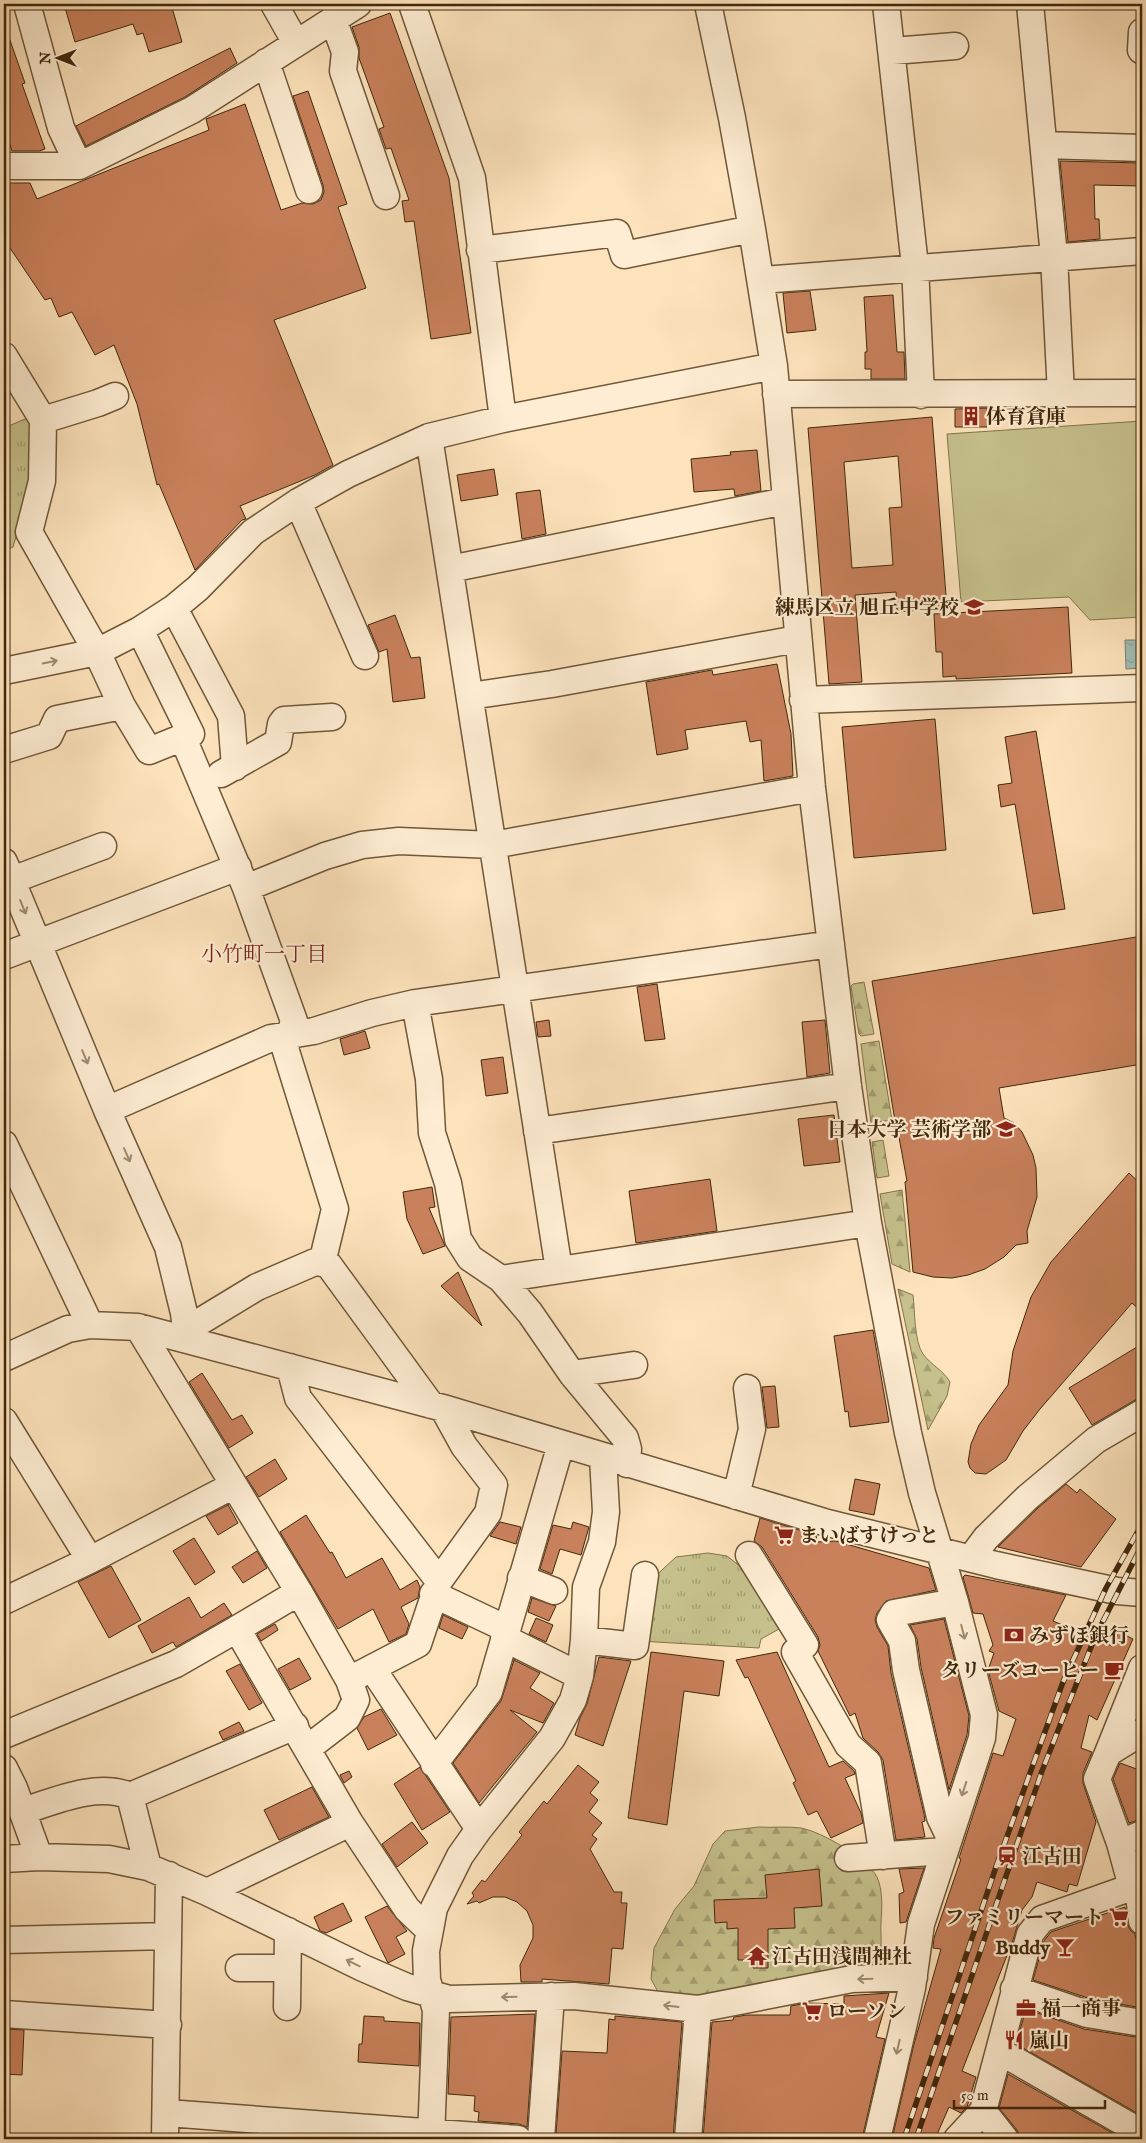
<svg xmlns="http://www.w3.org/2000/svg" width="1146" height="2143" font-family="'IM FELL English','Noto Serif JP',serif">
<defs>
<pattern id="forest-firs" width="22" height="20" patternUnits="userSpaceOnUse" patternTransform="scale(1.25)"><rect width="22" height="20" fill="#c6c18c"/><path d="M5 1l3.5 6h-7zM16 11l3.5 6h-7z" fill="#a29d71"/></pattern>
<pattern id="park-tufts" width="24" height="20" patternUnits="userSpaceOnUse" patternTransform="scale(1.25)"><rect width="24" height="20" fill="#c6c18c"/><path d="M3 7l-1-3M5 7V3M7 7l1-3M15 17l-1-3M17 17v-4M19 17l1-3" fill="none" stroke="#a29d71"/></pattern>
<pattern id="water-ripples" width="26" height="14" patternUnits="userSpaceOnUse" patternTransform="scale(1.25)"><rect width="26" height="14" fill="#a0bdb5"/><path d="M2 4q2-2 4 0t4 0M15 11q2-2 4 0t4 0" fill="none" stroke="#8ba29a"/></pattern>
</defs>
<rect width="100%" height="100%" fill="#fde3bc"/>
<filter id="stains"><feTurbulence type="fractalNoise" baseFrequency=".004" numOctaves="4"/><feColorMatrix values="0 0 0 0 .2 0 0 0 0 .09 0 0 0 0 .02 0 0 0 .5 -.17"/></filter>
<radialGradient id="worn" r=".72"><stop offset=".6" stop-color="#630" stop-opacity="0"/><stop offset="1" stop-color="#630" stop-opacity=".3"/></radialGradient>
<path fill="#c6c18c" stroke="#83744c" d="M1142 421V617L1090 620 1069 597 961 602 947 434Z"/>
<path fill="url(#forest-firs)" stroke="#83744c" d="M864 982 874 1034 861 1036 859 1034 851 986 853 984Z
M879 1041 892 1120 871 1123 861 1044Z
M883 1140 889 1176 877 1178 872 1142Z
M902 1190 910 1272 892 1264 880 1194Z
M898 1289 913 1295C915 1311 914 1341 923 1354 931 1365 943 1370 950 1382L947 1396 928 1430Z
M759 1827C772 1828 787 1826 801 1828 822 1832 867 1858 877 1877 883 1890 882 1908 881 1922 880 1946 886 1953 867 1971L723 1994 678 1996 658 1992 651 1979 654 1948 675 1909 694 1886 713 1844 725 1831Z"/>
<path fill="url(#park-tufts)" stroke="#83744c" d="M32 416V482L13 547 4 551V428Z
M708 1553 727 1556 741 1567 779 1629 761 1639 759 1648 639 1641 649 1582 676 1557Z"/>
<path fill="url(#water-ripples)" stroke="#7a8171" d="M1125 640H1142V668L1126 669Z"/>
<path fill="#c9815c" stroke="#40280c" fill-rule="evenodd" d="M64 4H171L182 42 149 52 143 33 137 35 133 24 75 42Z
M390 13 449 178 471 333 431 339 414 221 405 222 402 201 409 200 391 148 386 149 379 129 384 127 359 58V47L352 27Z
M4 29H6L25 83 22 84 45 149 39 151H12L4 128Z
M230 48 237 63 185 97 86 146 76 126Z
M308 91 347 204 338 207 366 288 274 320 333 465 315 475 240 506 246 519 242 520 195 570 159 484 157 485 137 404 114 345 95 355 72 312 59 317 51 298 45 300 8 245 4 236V183H30L37 199 209 130 206 119 245 104 281 210 302 203 313 204 321 200 324 192 323 185 293 96Z
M1060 161 1142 163V186L1094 185 1095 219H1099L1100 239 1068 242Z
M810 291 816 330 787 333 783 293Z
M893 295 897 352H904L905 379H871V369H865V352H867L864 297Z
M987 408V427H955V409Z
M932 417 947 608 897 612 896 592 855 595 862 682 829 684 808 428ZM898 456 902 507 889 508 893 565 852 568 844 462Z
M757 450 761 491 735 496 734 489 694 492 691 459 731 455 730 452Z
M494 469 498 495 461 501 457 475Z
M540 490 546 534 522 539 516 493Z
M1068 607 1072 673 956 679V676L943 677 942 652H936L934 614Z
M395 615 411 658 420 657 425 698 393 702 387 649 379 652 368 625Z
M777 664 791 734 793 776 764 781 761 740 750 742 746 721 685 730 688 749 657 755 646 682 712 670 713 675Z
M935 719 946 850 854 858 842 727Z
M1036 731 1065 909 1033 914 1015 804 1001 807 998 785 1012 783 1005 737Z
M1142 936V1064L999 1088 1004 1118 1014 1123 1022 1132 1033 1155 1036 1168 1037 1197 1027 1231 1028 1243 1016 1245 1004 1257 985 1269 968 1275 952 1278 933 1277 913 1272 905 1182 907 1181 896 1121H895L872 981Z
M657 984 665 1039 645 1041 637 987Z
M549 1020 551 1036 538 1037 536 1022Z
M825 1020 830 1073 807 1077 802 1022Z
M365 1031 370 1048 344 1055 340 1039Z
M503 1057 508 1093 486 1096 481 1060Z
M834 1115 840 1162 804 1166 798 1119Z
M1129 1173 1142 1185V1312L1132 1303 1040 1409 1023 1431 1006 1460 986 1474 975 1473 970 1468 968 1462 971 1444 979 1425 1008 1385 1013 1351 1031 1297 1051 1262Z
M710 1179 717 1231 636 1243 629 1191Z
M432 1187 435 1207 429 1208 445 1246 423 1254 407 1219 403 1192Z
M458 1272 482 1326 441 1286Z
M873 1330 889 1422 850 1427 848 1411 845 1412 834 1336Z
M1142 1344V1396L1092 1425 1069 1388Z
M202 1373 232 1420 242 1415 253 1433 229 1448 189 1382Z
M775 1386 779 1427 767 1428 762 1387Z
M275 1459 287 1479 259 1497 246 1477Z
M855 1479 880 1484 874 1515 849 1510Z
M1066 1484 1077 1493 1080 1489 1116 1519 1081 1567 998 1547 1038 1508Z
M228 1505 238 1523 218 1535 206 1516Z
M306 1515 330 1553 332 1552 346 1578 382 1558 400 1590 417 1580 420 1587 418 1598 401 1607 409 1624 406 1634 389 1642 373 1609 338 1629 280 1532Z
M760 1518 816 1535 817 1542 836 1541 929 1568 936 1590 886 1601 877 1613 875 1620 877 1627 888 1646 891 1673 924 1814 925 1821 922 1822 925 1837 896 1840 883 1760 878 1752 863 1738 855 1713 850 1716 818 1651 820 1645 818 1637 762 1547 754 1541Z
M500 1522 521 1527 516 1544 490 1536Z
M573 1522 589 1527 581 1555 560 1549 552 1574 540 1569 553 1525 571 1529Z
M194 1538 215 1572 195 1585 173 1551Z
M257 1551 267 1568 243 1583 232 1567Z
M111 1566 141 1620 109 1638 78 1582Z
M965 1575 1066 1595 1053 1621 1112 1646 1119 1632 1133 1639 1097 1720 1089 1715 1081 1748 1092 1752 1083 1773V1783L1096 1822 1077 1886 1069 1884 1067 1892 1037 1882 1032 1897 1022 1910 1013 1940 962 2071 976 2077 967 2107 961 2113 949 2107 935 2139H892L914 2044 941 1949 933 1948 934 1938 961 1859 959 1858 993 1753 1003 1756 1016 1719 999 1711 988 1670 994 1653 989 1651 993 1645 983 1614 973 1613 963 1577Z
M189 1597 201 1618 224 1603 232 1615 176 1647 173 1642 152 1653 138 1626Z
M532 1598 556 1606 549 1621 528 1612Z
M443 1615 468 1627 462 1639 439 1628Z
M536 1618 553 1625 546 1642 529 1634Z
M944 1619 969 1716 967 1735 949 1790 921 1667 917 1639 910 1625Z
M275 1624 278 1630 261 1641 257 1634Z
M651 1652 724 1661 719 1696 684 1691 667 1825 628 1818Z
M777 1652 829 1767 843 1761 854 1771 855 1774 845 1778 861 1813 863 1823 831 1838 817 1811 808 1815 793 1783 796 1781 748 1677 745 1678 736 1660Z
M599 1657 631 1661 603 1746 575 1735 580 1718 587 1704Z
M299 1658 311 1679 290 1690 278 1669Z
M514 1660 540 1673 530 1688 554 1703 543 1723 510 1710 537 1732 479 1803 453 1763 501 1701Z
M240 1664 262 1703 249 1710 226 1671Z
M381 1709 397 1735 368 1750 357 1728 364 1717Z
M239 1722 244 1731 223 1740 219 1732Z
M1120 1763 1142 1771V1819L1129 1823 1113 1779Z
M578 1765 599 1782 590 1793 598 1800 589 1812 602 1823 592 1835 597 1839 590 1849 614 1892H622L621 1903H627L623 1949 612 1948 609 1984 542 1979V1982H521L520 1965 533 1938V1925L527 1911 517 1902 505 1897H493L479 1903 477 1901 467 1904 474 1896 472 1893 482 1880 485 1882 522 1835 519 1832 544 1801 547 1804Z
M420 1767 450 1812 422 1830 394 1784Z
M349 1771 352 1777 344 1783 340 1775Z
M312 1787 329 1817 279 1840 264 1810Z
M412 1822 428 1843 397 1867 382 1844Z
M924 1868 906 1922 900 1923 899 1894 904 1892 899 1869Z
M819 1869 822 1906 794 1908 795 1928 768 1929V1968H753V1960H738V1928L727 1929V1922L715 1923 714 1900 767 1898 765 1875Z
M343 1903 352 1921 326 1933 320 1931 314 1917Z
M387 1906 407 1931 396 1937 405 1954 388 1963 365 1917Z
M1125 1907 1127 1923 1130 1930 1135 1934 1142 1968V2008L1091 1999 1033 1980 1044 1941 1051 1932Z
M889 1993 876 2037 885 2039 862 2139H703L712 2022 733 2020 734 2017 747 2015H790L791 2006 806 2003 844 2004V1996Z
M1026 2009 1084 2029 1142 2038V2118L1137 2113 1016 2044Z
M535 2014 527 2127 519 2124 478 2121 479 2112 474 2111 475 2096 448 2094 451 2017Z
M364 2016 384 2017V2021L420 2023 419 2066 358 2062 359 2044H362Z
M615 2016 682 2022 673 2139H603L556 2134 562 2051 607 2053 609 2019 615 2020Z
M4 2029 24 2030 22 2075 4 2074Z
M1008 2074 1123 2139H1021L1017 2130 999 2108Z"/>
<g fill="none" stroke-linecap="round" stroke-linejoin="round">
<defs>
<path id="minor" d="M27 4 61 128 79 166
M274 4 296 43
M412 4 472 178 503 419
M708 4 732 118 752 229 774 366 812 788 848 1086 868 1223 908 1433 922 1493 955 1602 984 1715 982 1738 921 1924 912 1988 877 2139
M886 4 915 266 921 395
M1030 4 1054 257 1061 394
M333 19 345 52 343 71 386 196
M1141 50 1142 32
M893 51 955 46
M266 62 309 190
M1044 145 1142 148
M4 166H79L192 110 358 4
M480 250 617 233 624 255 752 229
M761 280 1142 251
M4 356 43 420 42 481 29 532 97 652 122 706 149 751 191 734 140 630
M776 394 1142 393
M43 420 98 403 115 396
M429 437 559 1270
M298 502 365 656
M450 569 785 501
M174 608 231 716 235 767
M4 671 97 652 140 630 174 608 198 588 253 532 298 502 348 474 429 437 503 419 774 366
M470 696 552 684 797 639
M803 700 1142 688
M183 738 246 888 294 1021 285 1048 335 1209 322 1263
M4 750 49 736 57 719 122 706
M221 774 278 742 281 724 284 720 332 717
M4 862 107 1110 168 1247 184 1313 187 1339
M12 880 103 846
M246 888 325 856 362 845 399 841 493 845 812 788
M4 956 238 867
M415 1003 429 1079 432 1133 448 1183 458 1239 470 1258 501 1279 530 1313 572 1374 625 1438 628 1449 627 1464
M107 1110 271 1038 314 1031 372 1013 415 1003 831 944
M537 1131 848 1086
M4 1144 90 1325
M501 1279 868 1223
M138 1327 299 1592 349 1680 356 1700 347 1718 308 1748
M187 1339 196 1324 257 1287 315 1262 328 1264 431 1405
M4 1358 68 1329 90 1325 138 1327 443 1408 824 1522 996 1565 1117 1591 1142 1593
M290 1367 298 1398 439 1581
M572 1374 634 1365
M4 1421 90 1560
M736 1496 752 1429 747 1388
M749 1555 805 1645 795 1652 848 1745 868 1763 883 1856
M971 1558 986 1538 1028 1497 1096 1440 1142 1413
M521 1578 554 1591
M433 1594 507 1629
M4 1601 90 1560 234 1485
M237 1629 299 1592
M504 1638 580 1676
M584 1640 635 1646 645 1575
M372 1668 479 1829
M349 1680 418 1644 439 1581 488 1513 494 1485 464 1446 443 1408
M1142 1732 1108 1753 1097 1779 1120 1843 1132 1887 1139 1895 1142 1921
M4 1735 176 1664 237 1629 350 1823 407 1909 429 1930
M1108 1753 1142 1668
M434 1764 489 1692 561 1444
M4 1768 14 1788 39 1857
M23 1811C55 1801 97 1782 130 1796
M949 1836 940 1817 906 1670 902 1641 890 1620 894 1613 955 1602
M1120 1843 1142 1834
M848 1858 944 1851
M4 1859 39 1857 109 1859 148 1867 207 1892 363 1968 407 1987 449 1999 574 1996 698 2009 852 1979 914 1977
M148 1867 130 1796 295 1726
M207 1892 350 1823
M4 1940 168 1936
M239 1968H287
M1014 1989 1087 2014 1142 2023
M287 2007 288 1931
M4 2014 168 2025
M999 2051 1130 2126
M983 2111 1005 2139
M167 2113 518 2139
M165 2139 169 1875
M431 2139 436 2010 427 1980 426 1951 434 1908 460 1856 479 1829 552 1738 573 1700 580 1676 584 1640 586 1587 602 1542 606 1512 603 1457
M541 2139 551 1996
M688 2139 698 2009
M957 2139 983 2111 1030 1934 1042 1919 1132 1887"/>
</defs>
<use href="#minor" stroke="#6f5738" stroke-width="29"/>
<use href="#minor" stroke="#feedd3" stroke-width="26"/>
<defs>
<path id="rail" d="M904 2139 996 1867 1063 1682 1106 1588 1142 1524
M916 2139 1042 1771 1095 1637 1142 1545"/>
</defs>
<use href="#rail" stroke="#40280c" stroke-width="5.5"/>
<use href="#rail" stroke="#feedd3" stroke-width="4" stroke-dasharray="11" stroke-linecap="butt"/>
</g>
<defs><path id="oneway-shaft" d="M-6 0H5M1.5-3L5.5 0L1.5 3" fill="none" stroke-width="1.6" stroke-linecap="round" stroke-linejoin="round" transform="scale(1.25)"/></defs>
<g stroke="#9f8a70">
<use href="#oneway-shaft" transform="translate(50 662) rotate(-11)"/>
<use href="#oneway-shaft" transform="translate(23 907) rotate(68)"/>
<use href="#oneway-shaft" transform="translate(85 1057) rotate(67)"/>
<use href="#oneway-shaft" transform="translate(127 1155) rotate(66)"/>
<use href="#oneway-shaft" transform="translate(963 1632) rotate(76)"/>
<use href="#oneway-shaft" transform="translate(964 1789) rotate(108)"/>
<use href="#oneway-shaft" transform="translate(353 1963) rotate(-154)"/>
<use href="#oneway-shaft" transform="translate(865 1979) rotate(178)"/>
<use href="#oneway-shaft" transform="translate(509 1997) rotate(179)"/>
<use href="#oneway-shaft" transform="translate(671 2006) rotate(-173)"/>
<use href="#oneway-shaft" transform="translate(898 2047) rotate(103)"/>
</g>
<defs>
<symbol id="building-bare" viewBox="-9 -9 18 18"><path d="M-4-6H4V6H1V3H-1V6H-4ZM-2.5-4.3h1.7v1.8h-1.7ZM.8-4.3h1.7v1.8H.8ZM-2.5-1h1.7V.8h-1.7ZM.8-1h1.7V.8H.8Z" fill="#8f2418" stroke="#feedd3" stroke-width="2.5" paint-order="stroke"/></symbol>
<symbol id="school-bare" viewBox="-9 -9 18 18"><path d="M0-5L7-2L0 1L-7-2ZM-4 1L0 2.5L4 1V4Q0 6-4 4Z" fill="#8f2418" stroke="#feedd3" stroke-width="2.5" paint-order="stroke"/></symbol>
<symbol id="university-bare" viewBox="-9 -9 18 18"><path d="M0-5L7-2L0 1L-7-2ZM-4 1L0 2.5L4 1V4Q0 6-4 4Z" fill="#8f2418" stroke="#feedd3" stroke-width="2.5" paint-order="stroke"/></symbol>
<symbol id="supermarket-bare" viewBox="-9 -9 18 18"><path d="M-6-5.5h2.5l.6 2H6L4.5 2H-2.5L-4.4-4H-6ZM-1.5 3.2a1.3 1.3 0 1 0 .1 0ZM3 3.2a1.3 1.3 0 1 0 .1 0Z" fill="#8f2418" stroke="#feedd3" stroke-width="2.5" paint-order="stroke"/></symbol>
<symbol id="bank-bare" viewBox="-9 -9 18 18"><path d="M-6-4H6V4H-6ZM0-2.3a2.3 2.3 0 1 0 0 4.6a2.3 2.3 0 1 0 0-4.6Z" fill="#8f2418" stroke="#feedd3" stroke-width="2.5" paint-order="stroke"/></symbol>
<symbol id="cafe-bare" viewBox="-9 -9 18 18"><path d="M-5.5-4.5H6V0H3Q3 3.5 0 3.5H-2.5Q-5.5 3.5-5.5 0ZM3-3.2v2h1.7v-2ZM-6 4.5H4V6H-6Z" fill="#8f2418" stroke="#feedd3" stroke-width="2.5" paint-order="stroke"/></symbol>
<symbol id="station-bare" viewBox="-9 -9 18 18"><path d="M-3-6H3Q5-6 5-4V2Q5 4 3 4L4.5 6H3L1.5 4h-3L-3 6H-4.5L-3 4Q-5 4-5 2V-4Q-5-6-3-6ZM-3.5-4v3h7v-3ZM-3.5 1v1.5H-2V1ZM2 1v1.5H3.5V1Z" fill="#8f2418" stroke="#feedd3" stroke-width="2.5" paint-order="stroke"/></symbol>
<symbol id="bar-bare" viewBox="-9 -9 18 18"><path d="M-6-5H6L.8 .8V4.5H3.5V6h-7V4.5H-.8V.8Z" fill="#8f2418" stroke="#feedd3" stroke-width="2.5" paint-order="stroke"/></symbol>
<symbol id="temple-bare" viewBox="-9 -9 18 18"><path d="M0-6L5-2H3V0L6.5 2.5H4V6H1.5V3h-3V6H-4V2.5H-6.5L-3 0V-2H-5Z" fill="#8f2418" stroke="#feedd3" stroke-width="2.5" paint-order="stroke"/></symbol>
<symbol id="office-bare" viewBox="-9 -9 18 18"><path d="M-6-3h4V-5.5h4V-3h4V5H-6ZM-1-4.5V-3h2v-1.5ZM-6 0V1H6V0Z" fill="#8f2418" stroke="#feedd3" stroke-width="2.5" paint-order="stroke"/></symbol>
<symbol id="restaurant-bare" viewBox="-9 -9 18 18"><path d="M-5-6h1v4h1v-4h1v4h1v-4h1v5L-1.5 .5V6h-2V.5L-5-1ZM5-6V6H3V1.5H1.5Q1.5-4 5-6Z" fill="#8f2418" stroke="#feedd3" stroke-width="2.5" paint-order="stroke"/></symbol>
</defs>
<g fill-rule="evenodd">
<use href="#building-bare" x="957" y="402" width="28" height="28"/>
<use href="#school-bare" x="960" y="593" width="28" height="28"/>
<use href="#university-bare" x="992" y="1115" width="28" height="28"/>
<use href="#supermarket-bare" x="770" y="1521" width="28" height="28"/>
<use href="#bank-bare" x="1000" y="1621" width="28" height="28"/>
<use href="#cafe-bare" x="1100" y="1656" width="28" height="28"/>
<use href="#station-bare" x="993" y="1842" width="28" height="28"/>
<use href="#supermarket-bare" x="1105" y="1903" width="28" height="28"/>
<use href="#bar-bare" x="1051" y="1933" width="28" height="28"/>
<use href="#temple-bare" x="743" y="1942" width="28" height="28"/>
<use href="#office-bare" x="1012" y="1994" width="28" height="28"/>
<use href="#supermarket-bare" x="798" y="1997" width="28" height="28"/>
<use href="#restaurant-bare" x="1000" y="2026" width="28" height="28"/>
</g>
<g text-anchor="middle" stroke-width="4.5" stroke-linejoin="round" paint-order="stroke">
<g font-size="20" font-weight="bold" fill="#40280c" stroke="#feedd3" text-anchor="start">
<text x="986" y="423">体育倉庫</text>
<text x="959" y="614" text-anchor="end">練馬区立 旭丘中学校</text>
<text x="991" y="1136" text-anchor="end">日本大学 芸術学部</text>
<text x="799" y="1542">まいばすけっと</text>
<text x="1029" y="1642">みずほ銀行</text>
<text x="1099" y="1677" text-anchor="end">タリーズコーヒー</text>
<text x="1022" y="1863">江古田</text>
<text x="1104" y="1924" text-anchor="end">ファミリーマート</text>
<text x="1050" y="1954" text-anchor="end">Buddy</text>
<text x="772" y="1963">江古田浅間神社</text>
<text x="1041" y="2015">福一商事</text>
<text x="827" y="2018">ローソン</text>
<text x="1029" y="2047">嵐山</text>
</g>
<g font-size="21" fill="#7a1f14" stroke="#feedd3">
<text x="264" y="961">小竹町一丁目</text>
</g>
</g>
<rect width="1146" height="2143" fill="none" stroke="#fde3bc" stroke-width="20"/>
<rect x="5" y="5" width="1136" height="2133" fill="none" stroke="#40280c" stroke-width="2.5"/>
<rect x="10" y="10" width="1126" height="2123" fill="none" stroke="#40280c"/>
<g transform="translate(58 58) rotate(270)" stroke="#feedd3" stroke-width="4" paint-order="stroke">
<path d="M0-4L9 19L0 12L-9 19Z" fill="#40280c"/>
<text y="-8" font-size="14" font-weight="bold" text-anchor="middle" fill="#40280c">N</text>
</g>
<path d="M954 2100v8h151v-8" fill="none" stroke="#40280c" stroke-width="2.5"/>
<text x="961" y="2100" font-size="15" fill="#40280c" stroke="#feedd3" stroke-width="4" paint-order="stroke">50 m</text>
<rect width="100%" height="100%" filter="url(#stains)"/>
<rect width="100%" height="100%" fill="url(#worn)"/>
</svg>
